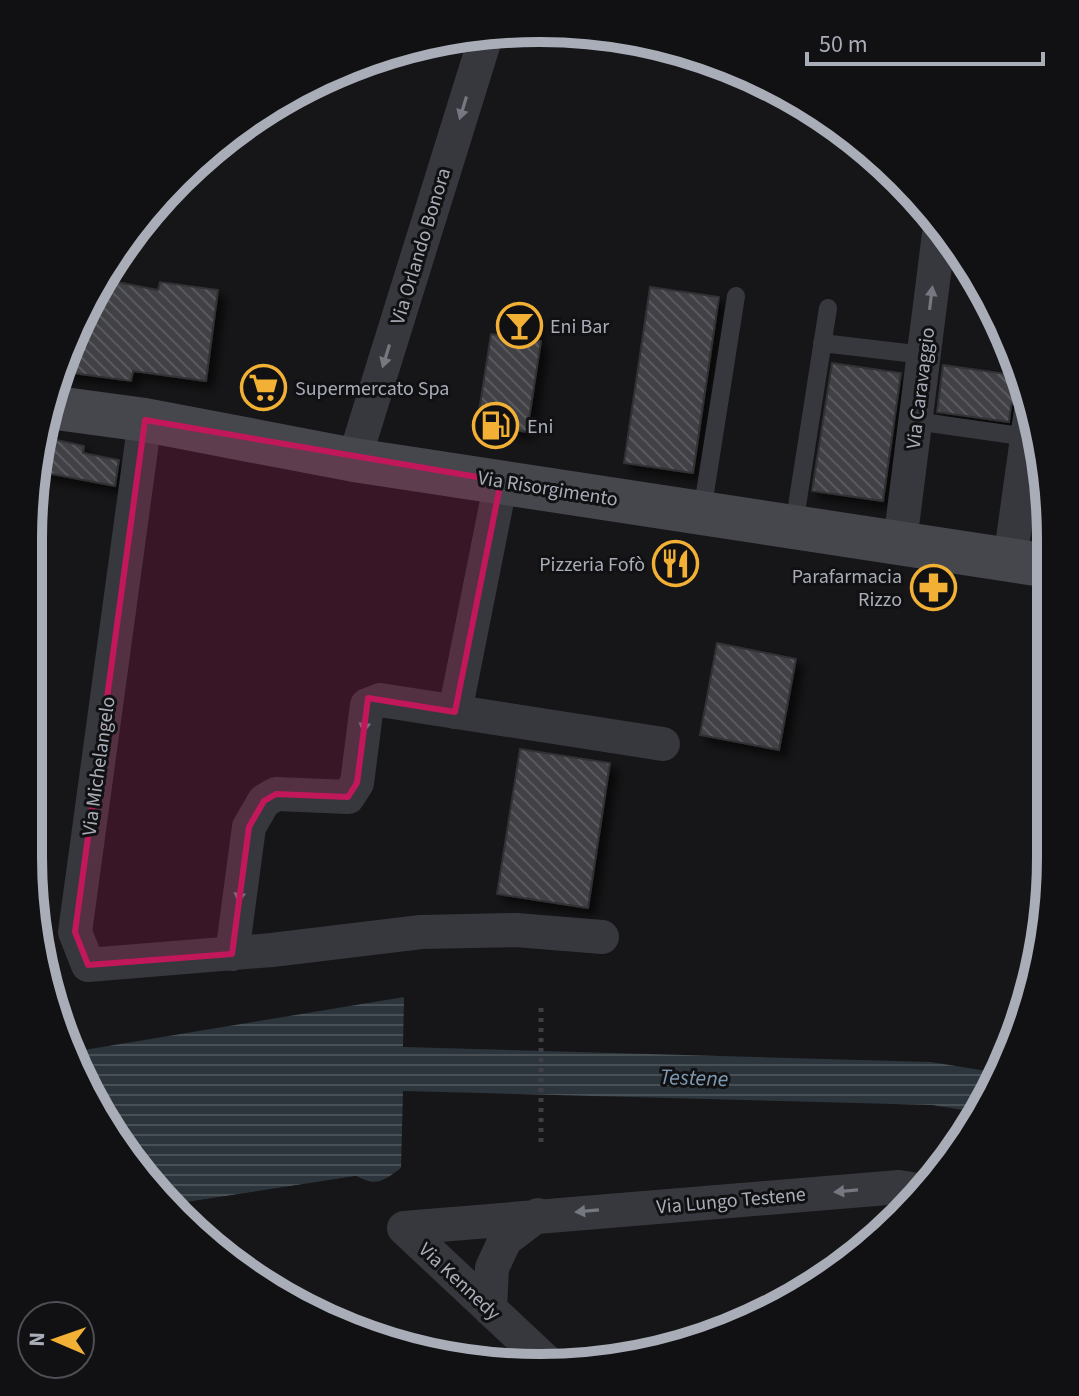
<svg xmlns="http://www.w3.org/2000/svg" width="1079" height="1396" font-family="'Source Sans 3',sans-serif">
<defs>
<pattern id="water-rules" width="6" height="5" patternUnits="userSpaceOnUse" patternTransform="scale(2)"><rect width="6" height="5" fill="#2c353c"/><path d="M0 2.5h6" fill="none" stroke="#485056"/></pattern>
<pattern id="building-back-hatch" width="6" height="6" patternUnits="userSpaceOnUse" patternTransform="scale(2)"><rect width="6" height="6" fill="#404145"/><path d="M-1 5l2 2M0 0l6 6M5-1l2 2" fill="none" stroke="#595a5e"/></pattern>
<filter id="shadow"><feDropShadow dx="7" dy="7" stdDeviation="4" flood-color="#0009"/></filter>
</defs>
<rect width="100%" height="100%" fill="#161618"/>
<path fill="url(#water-rules)" d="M404 997 403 1047 931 1062 993 1072 976 1112 932 1105 403 1091 401 1168C383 1181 377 1187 356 1176L168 1205 97 1113 72 1052Z"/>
<path fill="#161618" d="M356 1176 368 1182 369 1186 355 1180 170 1208 168 1205Z"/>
<path fill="url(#building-back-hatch)" stroke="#303034" stroke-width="2" filter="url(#shadow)" d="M106 280 158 290 160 282 218 290 206 381 133 371 131 381 57 371Z
M650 287 719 297 693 473 624 463Z
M502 313 538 318 535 340 541 341 527 432 477 424 491 334 499 335Z
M832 363 901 373 883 501 812 491Z
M943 365 1021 376 1018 395 1011 406 1009 422 937 412Z
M43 437 84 446 83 453 119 460 115 486 36 471Z
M717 643 796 659 779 750 700 735Z
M520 749 610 763 588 908 497 894Z"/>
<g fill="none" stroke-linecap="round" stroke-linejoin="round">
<path stroke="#3d3f44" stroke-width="5" stroke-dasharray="4 6" stroke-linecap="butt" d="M541 1142V1007"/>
<path stroke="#37383d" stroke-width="18" d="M822 343 924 355
M915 421 1027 437
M702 512 736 296
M794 525 828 308"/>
<path stroke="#37383d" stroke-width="34" d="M145 420 75 932 88 965 272 950 421 932 516 930 602 937
M354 460 487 33
M900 542 939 234
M1010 560 1031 410
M455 712 501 481
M232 954 249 827 264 801 276 794 348 797 357 783 367 705 380 700 663 744
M404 1228 899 1187 924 1191
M404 1228 551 1366
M490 1309 492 1268 505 1240 538 1215"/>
<path stroke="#45474d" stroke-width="44" d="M49 407 145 420 354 460 1049 566"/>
</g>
<defs><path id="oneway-solid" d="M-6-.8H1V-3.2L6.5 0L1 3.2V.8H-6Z" transform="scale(2)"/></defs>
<g fill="#757881">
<use href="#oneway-solid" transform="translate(463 108) rotate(107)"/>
<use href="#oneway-solid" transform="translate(931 298) rotate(-83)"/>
<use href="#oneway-solid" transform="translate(386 356) rotate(107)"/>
<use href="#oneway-solid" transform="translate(365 721) rotate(97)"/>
<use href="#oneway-solid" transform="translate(240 891) rotate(98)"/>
<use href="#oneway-solid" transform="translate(846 1191) rotate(175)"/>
<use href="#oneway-solid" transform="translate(587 1211) rotate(175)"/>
</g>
<path fill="#c2185b" fill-opacity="0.2" stroke="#c2185b" stroke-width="6" stroke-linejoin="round" d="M145 420 501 481 455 712 368 698 357 783 348 797 276 794 264 801 249 827 232 954 88 965 75 932Z"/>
<defs>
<symbol id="bar-ring" viewBox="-11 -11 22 22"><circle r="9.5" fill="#111113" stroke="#f2b134" stroke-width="1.5"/><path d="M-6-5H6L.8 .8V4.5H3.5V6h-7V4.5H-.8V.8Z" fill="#f2b134"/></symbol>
<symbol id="supermarket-ring" viewBox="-11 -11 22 22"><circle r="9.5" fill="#111113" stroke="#f2b134" stroke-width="1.5"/><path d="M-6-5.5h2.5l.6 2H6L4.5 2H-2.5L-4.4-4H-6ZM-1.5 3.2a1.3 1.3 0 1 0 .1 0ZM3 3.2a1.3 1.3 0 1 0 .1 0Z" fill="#f2b134"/></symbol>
<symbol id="fuel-ring" viewBox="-11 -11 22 22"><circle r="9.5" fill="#111113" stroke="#f2b134" stroke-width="1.5"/><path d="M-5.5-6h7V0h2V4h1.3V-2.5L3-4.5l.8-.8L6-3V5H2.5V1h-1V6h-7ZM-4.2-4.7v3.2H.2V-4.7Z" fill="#f2b134"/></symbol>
<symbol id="restaurant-ring" viewBox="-11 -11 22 22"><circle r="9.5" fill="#111113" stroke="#f2b134" stroke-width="1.5"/><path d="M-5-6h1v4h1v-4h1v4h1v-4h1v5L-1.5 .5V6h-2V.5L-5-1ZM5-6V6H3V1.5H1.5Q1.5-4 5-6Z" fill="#f2b134"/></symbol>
<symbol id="pharmacy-ring" viewBox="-11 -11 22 22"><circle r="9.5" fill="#111113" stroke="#f2b134" stroke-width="1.5"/><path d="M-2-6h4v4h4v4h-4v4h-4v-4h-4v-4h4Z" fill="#f2b134"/></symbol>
</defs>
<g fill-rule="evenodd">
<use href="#bar-ring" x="494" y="300" width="51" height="51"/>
<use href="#supermarket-ring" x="238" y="362" width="51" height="51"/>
<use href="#fuel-ring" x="470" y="400" width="51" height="51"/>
<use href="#restaurant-ring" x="650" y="538" width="51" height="51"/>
<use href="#pharmacy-ring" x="908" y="562" width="51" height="51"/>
</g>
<g text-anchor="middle" stroke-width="6" stroke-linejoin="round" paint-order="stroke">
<g font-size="20" fill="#a8adb8" stroke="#111113">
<text transform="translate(420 246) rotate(-73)" y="7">Via Orlando Bonora</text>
<text transform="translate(920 388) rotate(-83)" y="7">Via Caravaggio</text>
<text transform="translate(548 488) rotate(9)" y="7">Via Risorgimento</text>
<text transform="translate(98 766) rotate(-82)" y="7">Via Michelangelo</text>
<text transform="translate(731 1200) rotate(-5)" y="7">Via Lungo Testene</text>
<text transform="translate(460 1281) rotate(43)" y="7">Via Kennedy</text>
</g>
<g font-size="20" fill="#a8adb8" stroke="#111113" text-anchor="start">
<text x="550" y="333">Eni Bar</text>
<text x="295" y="395">Supermercato Spa</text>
<text x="527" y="433">Eni</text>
<text x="645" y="571" text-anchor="end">Pizzeria Fofò</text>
<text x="902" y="583" text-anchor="end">Parafarmacia<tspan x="902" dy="23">Rizzo</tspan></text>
</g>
<g font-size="22" font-style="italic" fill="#7f9bb3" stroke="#111113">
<text transform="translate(694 1077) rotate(2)" y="8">Testene</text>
</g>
</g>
<path d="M0 0H1079V1396H0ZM539 42H540A497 497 0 0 1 1037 539V857A497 497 0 0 1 540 1354H539A497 497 0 0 1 42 857V539A497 497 0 0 1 539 42Z" fill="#111113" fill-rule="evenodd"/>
<path fill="none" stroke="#a8adb8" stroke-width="10" d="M539 42H540A497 497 0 0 1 1037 539V857A497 497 0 0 1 540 1354H539A497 497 0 0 1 42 857V539A497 497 0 0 1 539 42Z"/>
<g transform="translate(56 1340) rotate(272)"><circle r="38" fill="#111113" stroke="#4d4f55" stroke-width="2"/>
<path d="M0-6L14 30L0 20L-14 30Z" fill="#f2b134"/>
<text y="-12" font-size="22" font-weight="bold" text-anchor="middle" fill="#a8adb8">N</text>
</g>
<path d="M807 52v12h236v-12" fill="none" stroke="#a8adb8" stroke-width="4"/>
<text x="819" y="52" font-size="24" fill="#a8adb8" stroke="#111113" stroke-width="6" paint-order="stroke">50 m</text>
</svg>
